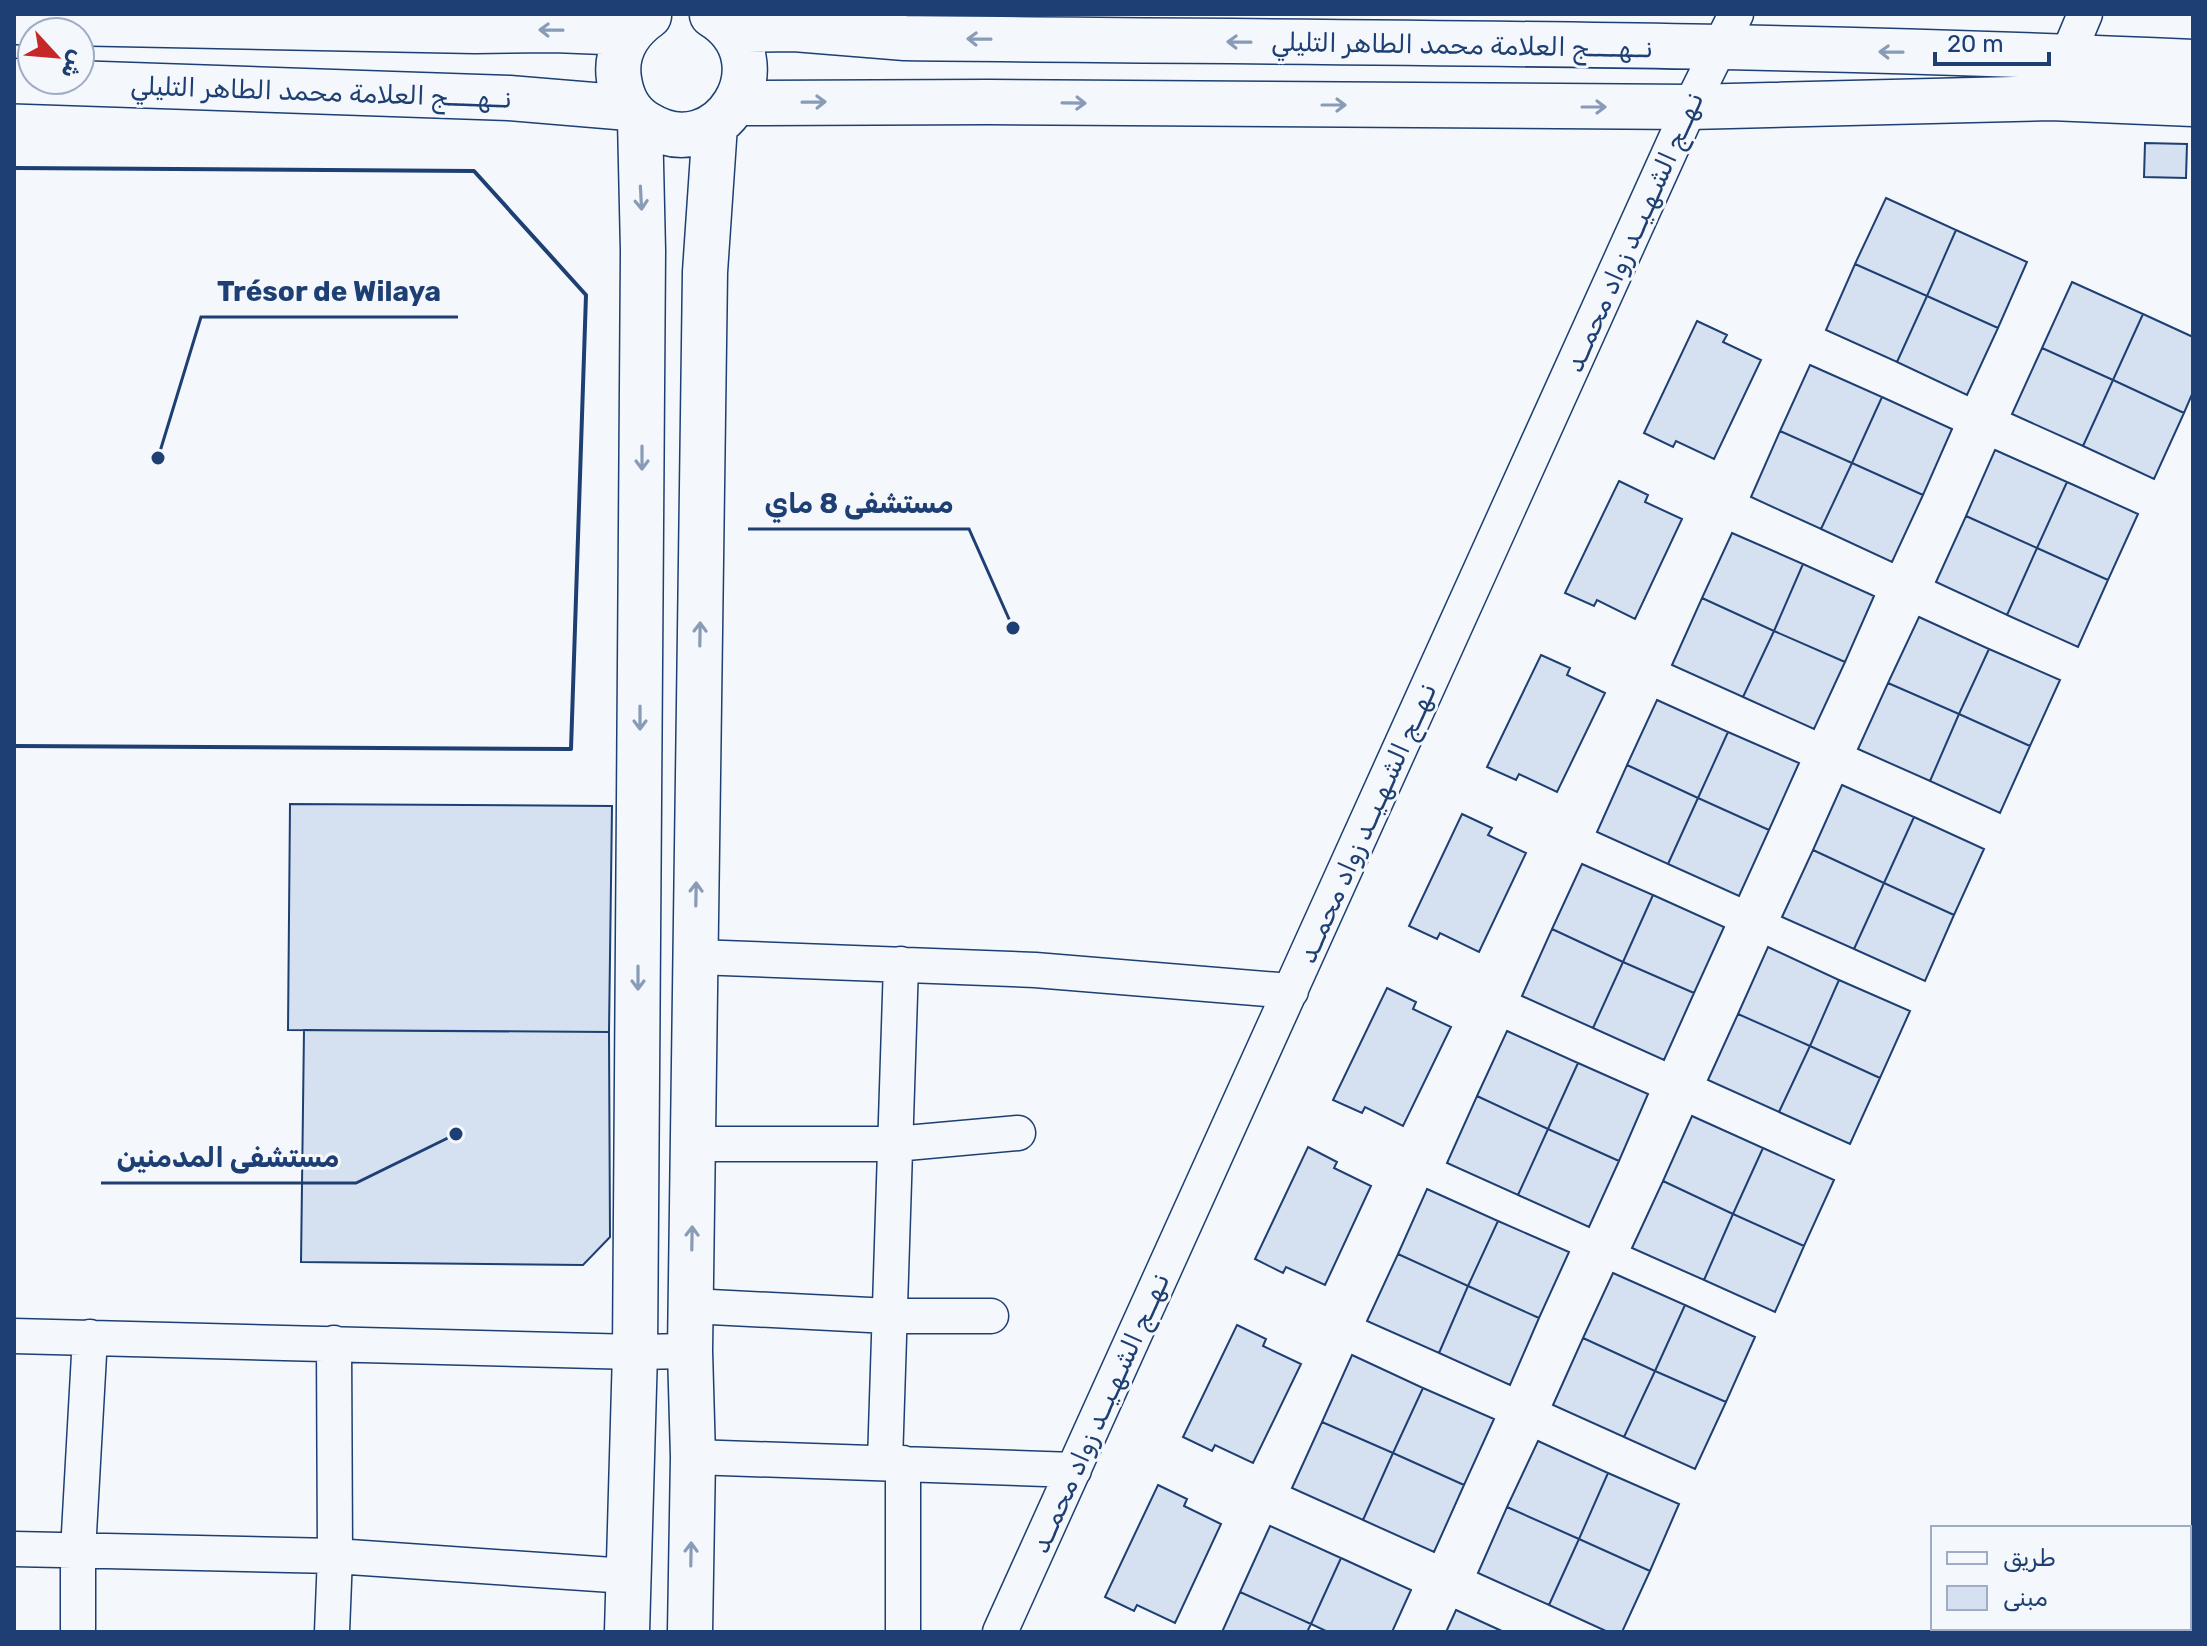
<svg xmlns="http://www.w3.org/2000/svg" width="2207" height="1646" font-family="Rubik,'Noto Sans Arabic',sans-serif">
<rect width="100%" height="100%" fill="#f4f7fb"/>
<path fill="#d5e0f0" stroke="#1d3f73" stroke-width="2" d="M2145 143 2187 144 2186 178 2144 177Z
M1886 198 1956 230 1927 296 1855 264Z
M1956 230 2027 262 1998 328 1927 296Z
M1855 264 1927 296 1897 362 1826 330Z
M2072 282 2143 314 2113 380 2042 348Z
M1927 296 1998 328 1967 395 1897 362Z
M2143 314 2193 337V392L2184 413 2113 380Z
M1697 321 1727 335 1723 342 1761 360 1714 459 1676 441 1673 447 1644 433Z
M2042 348 2113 380 2083 446 2012 414Z
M1810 365 1882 397 1852 463 1780 431Z
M2113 380 2184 413 2154 479 2083 446Z
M1882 397 1952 429 1923 495 1852 463Z
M1780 431 1852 463 1821 529 1751 497Z
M1995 450 2067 482 2037 548 1966 516Z
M1852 463 1923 495 1892 562 1821 529Z
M1619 481 1648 495 1645 502 1682 519 1635 619 1597 600 1594 606 1565 593Z
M2067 482 2138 514 2108 580 2037 548Z
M1966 516 2037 548 2007 615 1936 582Z
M1732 533 1803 564 1774 631 1702 598Z
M2037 548 2108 580 2078 647 2007 615Z
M1803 564 1874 596 1845 662 1774 631Z
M1702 598 1774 631 1743 697 1672 665Z
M1919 617 1989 649 1959 714 1888 683Z
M1774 631 1845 662 1814 729 1743 697Z
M1989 649 2060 680 2030 746 1959 714Z
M1541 655 1570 668 1567 675 1605 693 1557 792 1519 774 1516 780 1487 767Z
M1888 683 1959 714 1930 781 1858 749Z
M1657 700 1728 732 1698 798 1627 765Z
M1959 714 2030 746 2000 813 1930 781Z
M1728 732 1799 763 1769 830 1698 798Z
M1627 765 1698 798 1668 864 1597 832Z
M1842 785 1914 817 1884 883 1813 850Z
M1698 798 1769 830 1739 896 1668 864Z
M290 804 612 806 609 1032 288 1030Z
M1462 814 1492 828 1488 835 1526 853 1479 952 1440 933 1437 939 1409 926Z
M1914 817 1984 849 1954 915 1884 883Z
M1813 850 1884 883 1854 949 1782 917Z
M1582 864 1653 895 1623 962 1552 929Z
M1884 883 1954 915 1925 981 1854 949Z
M1653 895 1724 927 1694 993 1623 962Z
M1552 929 1623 962 1593 1028 1522 996Z
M1768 947 1839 980 1810 1046 1738 1014Z
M1623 962 1694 993 1664 1060 1593 1028Z
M1839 980 1910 1011 1880 1078 1810 1046Z
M1387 988 1416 1002 1413 1009 1451 1027 1403 1126 1365 1107 1362 1113 1333 1100Z
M1738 1014 1810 1046 1779 1112 1708 1080Z
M304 1030 609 1032 610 1237 583 1265 301 1262Z
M1507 1031 1578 1063 1548 1129 1477 1096Z
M1810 1046 1880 1078 1850 1144 1779 1112Z
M1578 1063 1648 1094 1619 1161 1548 1129Z
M1477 1096 1548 1129 1518 1195 1447 1163Z
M1692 1116 1763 1148 1733 1214 1663 1181Z
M1548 1129 1619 1161 1589 1227 1518 1195Z
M1308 1147 1337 1162 1334 1168 1371 1186 1325 1285 1286 1267 1283 1273 1255 1259Z
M1763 1148 1834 1180 1804 1246 1733 1214Z
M1663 1181 1733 1214 1704 1280 1632 1248Z
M1427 1189 1498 1221 1468 1286 1398 1254Z
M1733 1214 1804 1246 1775 1312 1704 1280Z
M1498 1221 1569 1252 1539 1318 1468 1286Z
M1398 1254 1468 1286 1439 1353 1367 1321Z
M1613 1273 1685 1305 1655 1371 1583 1338Z
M1468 1286 1539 1318 1510 1385 1439 1353Z
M1685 1305 1755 1337 1726 1402 1655 1371Z
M1237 1325 1266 1339 1263 1346 1301 1364 1253 1463 1215 1445 1212 1451 1183 1437Z
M1583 1338 1655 1371 1624 1437 1553 1405Z
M1352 1355 1423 1388 1393 1453 1322 1422Z
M1655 1371 1726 1402 1695 1469 1624 1437Z
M1423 1388 1494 1419 1464 1485 1393 1453Z
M1322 1422 1393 1453 1363 1520 1292 1488Z
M1538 1441 1608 1473 1579 1539 1507 1507Z
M1393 1453 1464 1485 1434 1552 1363 1520Z
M1608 1473 1679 1504 1650 1571 1579 1539Z
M1158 1485 1187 1499 1184 1506 1221 1524 1175 1623 1137 1605 1134 1611 1105 1597Z
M1507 1507 1579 1539 1549 1605 1478 1573Z
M1270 1526 1341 1558 1311 1624 1240 1592Z
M1579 1539 1650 1571 1622 1632H1608L1549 1605Z
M1341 1558 1411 1590 1392 1632H1328L1311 1624Z
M1240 1592 1311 1624 1307 1632H1222Z
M1456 1610 1504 1632H1446Z"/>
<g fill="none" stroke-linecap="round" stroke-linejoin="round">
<defs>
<path id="street" d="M2059 76 2085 14
M696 957 1035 970 1291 991
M693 1144H895L1018 1133
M691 1306 889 1316H991
M14 1336 635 1352 690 1351
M693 1457 1074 1470
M885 1462 901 964
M14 1549 335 1556 627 1576
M78 1632V1551L90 1337
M332 1632 335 1556 334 1343
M903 1632V1463
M1000 1632 1690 107 1736 14"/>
<path id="secondary" d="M649 16C628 31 615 53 619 79 622 99 630 114 647 124 719 169 787 61 712 15
M14 22 475 31 554 30 629 33
M731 30 794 29 905 38C1334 43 1764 42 2193 62
M14 81 509 98 629 108
M736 103 989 102 1690 107 2051 98 2193 104
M627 1632 635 1352 643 251 640 120
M690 1632 693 1457 690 1351 705 272 715 125"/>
</defs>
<use href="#street" stroke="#1d3f73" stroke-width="37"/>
<use href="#secondary" stroke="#1d3f73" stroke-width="47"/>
<use href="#street" stroke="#f4f7fb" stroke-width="34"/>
<use href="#secondary" stroke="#f4f7fb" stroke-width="44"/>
<path stroke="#1d3f73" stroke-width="4" d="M14 168 474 171 586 295 571 749 14 746"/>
</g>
<defs><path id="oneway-shaft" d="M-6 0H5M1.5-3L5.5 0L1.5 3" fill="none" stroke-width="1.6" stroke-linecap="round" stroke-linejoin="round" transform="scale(2)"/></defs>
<g stroke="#889bb7">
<use href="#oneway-shaft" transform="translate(551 30) rotate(-179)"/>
<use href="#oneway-shaft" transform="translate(979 39) rotate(-179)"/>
<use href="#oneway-shaft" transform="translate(1239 42) rotate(-179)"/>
<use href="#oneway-shaft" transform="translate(1891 52) rotate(-179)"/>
<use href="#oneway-shaft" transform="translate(814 102) rotate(-1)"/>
<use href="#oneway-shaft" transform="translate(1074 103) rotate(1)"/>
<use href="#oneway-shaft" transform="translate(1334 105)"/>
<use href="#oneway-shaft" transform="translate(1594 107)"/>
<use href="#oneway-shaft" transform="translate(641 198) rotate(87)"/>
<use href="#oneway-shaft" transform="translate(642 458) rotate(90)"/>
<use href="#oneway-shaft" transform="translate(700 634) rotate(-89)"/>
<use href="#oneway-shaft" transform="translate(640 718) rotate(90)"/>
<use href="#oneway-shaft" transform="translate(696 894) rotate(-89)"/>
<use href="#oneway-shaft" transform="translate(638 978) rotate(90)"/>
<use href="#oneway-shaft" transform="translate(692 1238) rotate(-89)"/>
<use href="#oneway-shaft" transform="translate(691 1554) rotate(-89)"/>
</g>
<g text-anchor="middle" stroke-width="6" stroke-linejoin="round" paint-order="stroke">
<g font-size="26" fill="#1d3f73" stroke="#f4f7fb">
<text transform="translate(1462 45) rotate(1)" y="9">نــهــــج العلامة محمد الطاهر التليلي</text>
<text transform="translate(321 92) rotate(2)" y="9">نــهــــج العلامة محمد الطاهر التليلي</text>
<text transform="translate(1634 232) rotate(-66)" y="9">نـهــج الشـهـيــد زواد محمــد</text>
<text transform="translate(1367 823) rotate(-66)" y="9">نـهــج الشـهـيــد زواد محمــد</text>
<text transform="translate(1100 1413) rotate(-66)" y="9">نـهــج الشـهـيــد زواد محمــد</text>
</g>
</g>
<path fill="none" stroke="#1d3f73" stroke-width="3" d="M158 458L201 317H458M1013 628L969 529H748M456 1134L356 1183H101"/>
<g fill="#1d3f73" stroke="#f4f7fb" stroke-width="3">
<circle cx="158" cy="458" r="8"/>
<circle cx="1013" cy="628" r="8"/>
<circle cx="456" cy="1134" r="8"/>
</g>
<g font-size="28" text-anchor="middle" font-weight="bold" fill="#1d3f73" stroke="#f4f7fb" stroke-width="6" stroke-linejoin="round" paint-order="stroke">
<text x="329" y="301">Trésor de Wilaya</text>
<text x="859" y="513">مستشفى 8 ماي</text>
<text x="228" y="1167">مستشفى المدمنين</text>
</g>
<rect width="2207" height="1646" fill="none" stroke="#1d3f73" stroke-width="32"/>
<rect x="1931" y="1526" width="260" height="104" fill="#f4f7fb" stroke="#9eadc5" stroke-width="2"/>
<rect x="1947" y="1552" width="40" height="12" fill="#f4f7fb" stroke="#9eadc5" stroke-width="2"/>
<text x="2003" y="1566" font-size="24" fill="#1d3f73">طريق</text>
<rect x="1947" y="1586" width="40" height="24" fill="#d5e0f0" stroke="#9eadc5" stroke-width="2"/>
<text x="2003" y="1606" font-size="24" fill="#1d3f73">مبنى</text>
<g transform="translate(56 56) rotate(116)"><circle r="38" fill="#f4f7fb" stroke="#9eadc5" stroke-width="2"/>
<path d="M0-6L14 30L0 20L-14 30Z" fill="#c62828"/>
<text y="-12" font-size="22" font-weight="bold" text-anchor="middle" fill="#1d3f73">ش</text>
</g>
<path d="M1935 52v12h114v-12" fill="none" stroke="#1d3f73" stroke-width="4"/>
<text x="1947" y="52" font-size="24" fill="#1d3f73" stroke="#f4f7fb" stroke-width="6" paint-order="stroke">20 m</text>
</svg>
